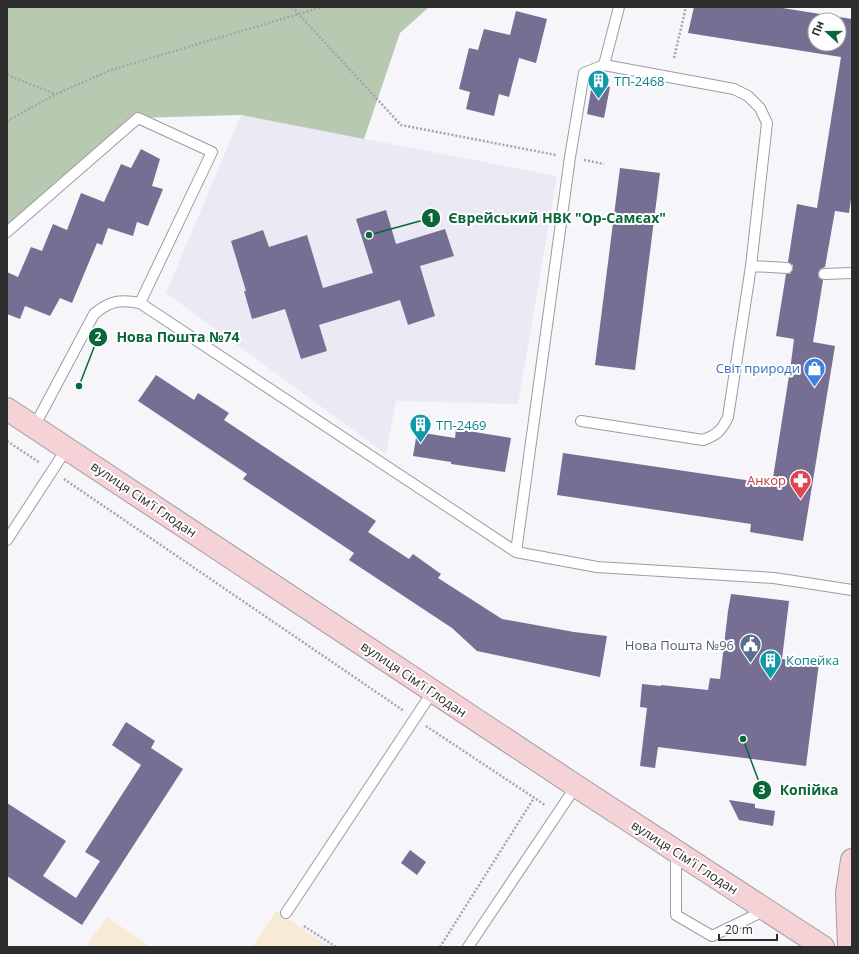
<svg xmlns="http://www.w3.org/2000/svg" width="859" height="954" font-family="'Open Sans',sans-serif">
<rect width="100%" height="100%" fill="#f6f5f9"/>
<path fill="#ebe9f4" d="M241 115 557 176 518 404 396 401 386 454 166 293Z"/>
<path fill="#f7ead6" d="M276 911 330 947H252Z
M107 917 151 947H85Z"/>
<path fill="#b8c9b1" d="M7 7H429L400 33 364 139 241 115 138 118 7 232Z"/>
<path fill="#766e93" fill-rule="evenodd" d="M694 7H776L852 19V192L849 213 835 211 825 267 820 269 818 274 819 278 823 280 813 342 835 346 803 541 750 532 751 524 557 495 563 453 772 484 791 363 794 339 776 336 786 274H790L793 269V265L788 262 797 204 817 208 841 57 688 33ZM815 20H839V44H815Z
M516 11 547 19 536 63 519 58 509 97 499 94 494 116 466 109 470 92 459 89 469 48 478 50 484 29 510 35Z
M592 84 610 87 604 118 587 114Z
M141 149 160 159 152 186 163 189 148 226 137 222 133 236 108 228 102 245 97 243 72 303 60 298 50 316 25 306 20 319 7 314V272L18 277 31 247 42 251 53 224 67 230 81 193 104 202 121 164 131 168Z
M620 168 660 173 635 370 595 365Z
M386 210 396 244 445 229 454 256 420 266 435 316 408 325 400 300 319 325 327 351 301 359 285 309 252 319 244 291H246L231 241 263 230 269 247 307 235 323 288 373 273 356 219Z
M156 375 194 400 198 393 229 413 224 420 376 521 368 532 409 559 413 554 441 574 438 578 502 619 574 632 607 636 600 677 477 651 452 628 349 560 354 553 243 479 247 474 138 401Z
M456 429 511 438 505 472 451 464V462L413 456 417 432 455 438Z
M731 594 789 601 782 659 819 663 806 766 658 747 655 768 640 766 647 708 640 707 642 684 661 686V685L708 690 710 678 720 679 728 611Z
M126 722 155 741 151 748 183 769 82 925 7 876V803L66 841 43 876 76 898 100 861 85 852 141 765 112 745Z
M729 800 755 804V808L775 811 773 826 739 820Z
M410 850 426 862 417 875 401 863Z"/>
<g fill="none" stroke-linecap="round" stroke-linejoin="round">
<defs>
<path id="lane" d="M604 65 619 7
M7 232 138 118 212 152 140 303
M751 266 787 268
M824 274 852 273
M34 427 94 314C110 301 119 299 140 303L516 552 597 567 774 578 852 590
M7 540 67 448
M516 552 570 157 584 73 604 65 734 89 748 96 760 108 767 123 751 266 728 417C722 430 717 435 703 440L581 421
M676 851V915L712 936 766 910
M286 913 433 691
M468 947 576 786"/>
<path id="secondary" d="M7 409 576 786 823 947
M849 947 847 893 852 860"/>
</defs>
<use href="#lane" stroke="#9d9ca0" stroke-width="12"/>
<use href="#secondary" stroke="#9d9ca0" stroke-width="24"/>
<path stroke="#a6a5a8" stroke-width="2.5" stroke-dasharray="2 2" stroke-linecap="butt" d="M292 7 401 125 556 155
M674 58 686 7
M7 75 55 94
M7 121 56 94 111 70 322 7
M584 160 604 164
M7 441 40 463
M64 479 404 711
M426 726 545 805
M304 926 336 947
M440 947 534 798"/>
<use href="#lane" stroke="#fff" stroke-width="10"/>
<use href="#secondary" stroke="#f5d2d6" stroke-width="22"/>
</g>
<defs>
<symbol id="building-pin" viewBox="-11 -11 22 30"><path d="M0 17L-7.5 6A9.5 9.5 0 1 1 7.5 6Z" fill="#0f9aa8" stroke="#fff"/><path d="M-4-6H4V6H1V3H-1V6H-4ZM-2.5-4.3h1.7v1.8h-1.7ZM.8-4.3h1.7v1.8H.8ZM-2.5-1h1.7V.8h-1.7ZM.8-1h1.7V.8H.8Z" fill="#fff"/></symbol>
<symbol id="shop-pin" viewBox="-11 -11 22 30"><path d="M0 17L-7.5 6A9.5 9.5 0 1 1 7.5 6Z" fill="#3f7fe0" stroke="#fff"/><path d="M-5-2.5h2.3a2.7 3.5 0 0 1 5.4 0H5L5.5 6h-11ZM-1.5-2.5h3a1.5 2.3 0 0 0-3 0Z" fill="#fff"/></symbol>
<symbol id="pharmacy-pin" viewBox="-11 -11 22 30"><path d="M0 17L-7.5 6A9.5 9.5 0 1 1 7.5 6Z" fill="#e0444e" stroke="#fff"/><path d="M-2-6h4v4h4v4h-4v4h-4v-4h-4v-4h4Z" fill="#fff"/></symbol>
<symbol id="civic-pin" viewBox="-11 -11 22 30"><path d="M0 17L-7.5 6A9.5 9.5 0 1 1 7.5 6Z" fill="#5c6f8a" stroke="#fff"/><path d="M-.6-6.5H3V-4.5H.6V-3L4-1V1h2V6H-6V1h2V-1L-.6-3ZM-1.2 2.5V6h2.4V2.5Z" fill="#fff"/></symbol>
</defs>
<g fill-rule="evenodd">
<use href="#building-pin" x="586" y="68" width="25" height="34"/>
<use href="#shop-pin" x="802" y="356" width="25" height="34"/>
<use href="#building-pin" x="408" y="412" width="25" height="34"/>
<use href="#pharmacy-pin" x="788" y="468" width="25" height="34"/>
<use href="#civic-pin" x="738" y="632" width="25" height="34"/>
<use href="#building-pin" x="758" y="648" width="25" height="34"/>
</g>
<g text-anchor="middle" stroke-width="4" stroke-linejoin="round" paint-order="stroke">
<g font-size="13" fill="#0d838f" stroke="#fff" text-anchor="start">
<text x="614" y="86">ТП-2468</text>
<text x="436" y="430">ТП-2469</text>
<text x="786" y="665">Копейка</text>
</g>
<g font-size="13" fill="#366cbe" stroke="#fff" text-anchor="end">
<text x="800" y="373">Світ природи</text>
</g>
<g font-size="13" fill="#be3a42" stroke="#fff" text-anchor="end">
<text x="786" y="485">Анкор</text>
</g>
<g font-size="13" fill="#2d2d2e" stroke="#fff">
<text transform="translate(144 499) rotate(34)" y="5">вулиця Сім'ї Глодан</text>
<text transform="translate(414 679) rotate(34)" y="5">вулиця Сім'ї Глодан</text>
<text transform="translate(685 857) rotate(33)" y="5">вулиця Сім'ї Глодан</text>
</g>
<g font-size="13" fill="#4e5e75" stroke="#fff" text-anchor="end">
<text x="734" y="650">Нова Пошта №96</text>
</g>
</g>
<path fill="none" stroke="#0a673a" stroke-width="1.5" d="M369 235L431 218M79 386L98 337M743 739L762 790"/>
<g fill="#0a673a" stroke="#fff" stroke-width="1.5">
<circle cx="369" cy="235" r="4"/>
<circle cx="79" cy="386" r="4"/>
<circle cx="743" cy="739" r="4"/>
<circle cx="431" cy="218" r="10"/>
<circle cx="98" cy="337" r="10"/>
<circle cx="762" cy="790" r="10"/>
</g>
<g font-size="12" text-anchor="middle" font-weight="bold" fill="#fff">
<text x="431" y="222">1</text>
<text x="98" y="341">2</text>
<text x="762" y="794">3</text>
</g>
<g font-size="14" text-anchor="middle" font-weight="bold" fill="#0a673a" stroke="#fff" stroke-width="4" stroke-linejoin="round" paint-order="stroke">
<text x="557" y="223">Єврейський НВК "Ор-Самєах"</text>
<text x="178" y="342">Нова Пошта №74</text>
<text x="809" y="795">Копійка</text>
</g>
<rect width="859" height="954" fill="none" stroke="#2d2d2e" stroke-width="16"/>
<g transform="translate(827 32) rotate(291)"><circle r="19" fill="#ffffff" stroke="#ababab"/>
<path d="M0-3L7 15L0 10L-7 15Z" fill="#0a673a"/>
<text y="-6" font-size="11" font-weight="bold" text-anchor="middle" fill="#2d2d2e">Пн</text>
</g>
<path d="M719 934v6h58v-6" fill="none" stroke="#2d2d2e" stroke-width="2"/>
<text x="725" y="934" font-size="12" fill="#2d2d2e" stroke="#ffffff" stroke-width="3" paint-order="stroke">20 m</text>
</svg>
